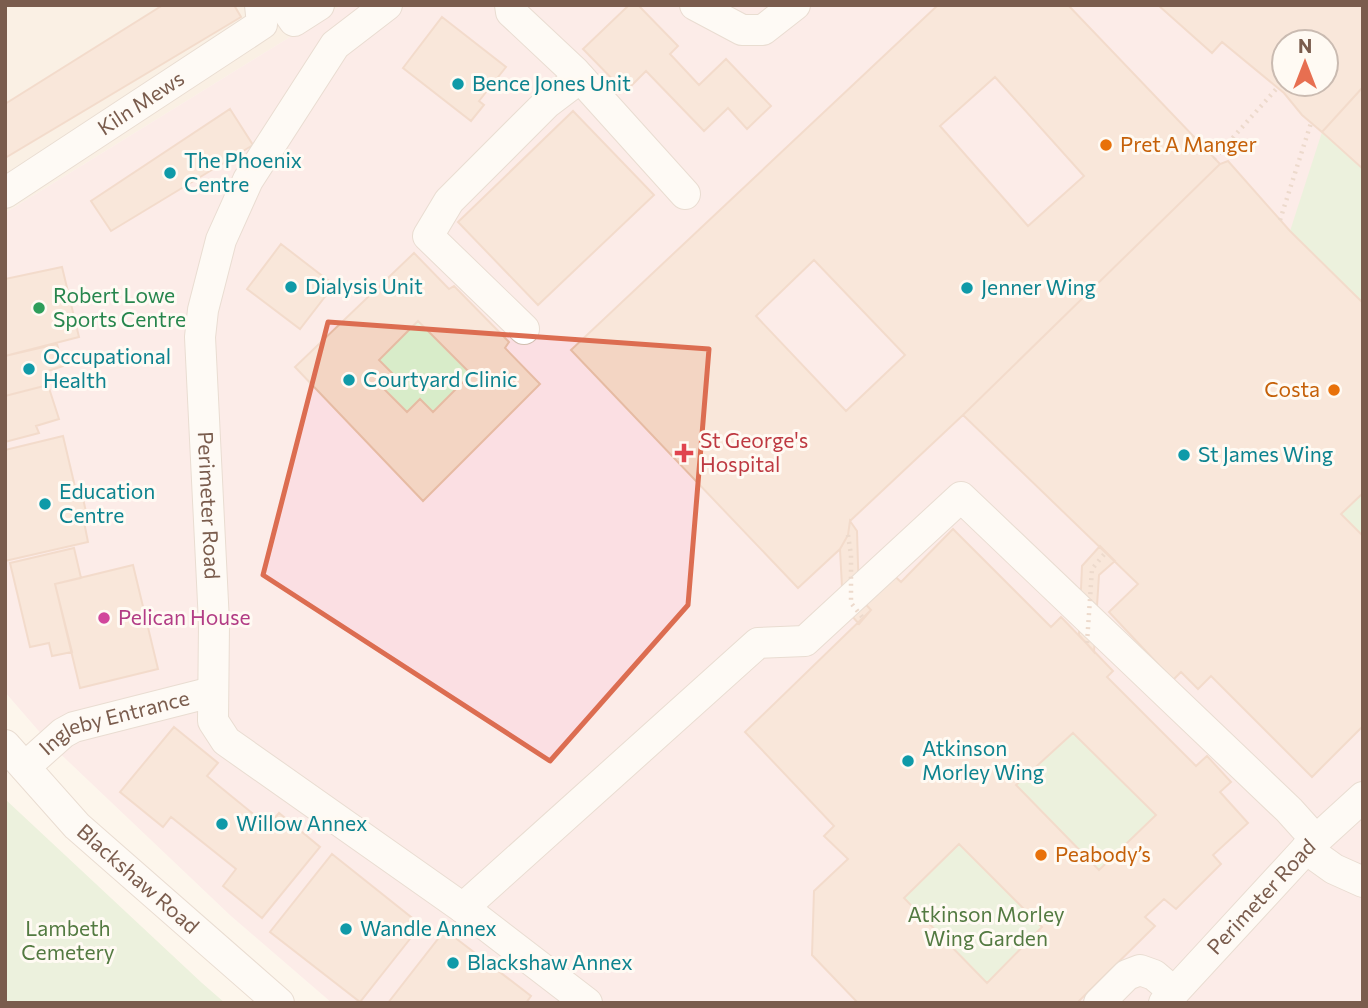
<svg xmlns="http://www.w3.org/2000/svg" width="1368" height="1008" font-family="Commissioner,sans-serif">
<rect width="100%" height="100%" fill="#fdf6ec"/>
<path fill="#f5e8da" d="M5 5H342L5 213Z"/>
<path fill="#fbdfe3" fill-rule="evenodd" d="M342 5H1363V1003H332L231 916 50 744 5 692V213ZM1284 42H1326V84H1284Z"/>
<path fill="#d8ecc9" d="M1322 132 1363 169 1361 301 1290 231Z
M418 321 471 374 433 412 420 399 407 412 383 388 395 376 379 360Z
M1361 495 1363 497V536L1341 514Z
M1073 733 1156 815 1099 870 1016 785Z
M5 799 202 983 225 1003H5Z
M959 844 1042 927 987 983 904 898Z"/>
<path fill="#f3d5c3" stroke="#e6bba3" stroke-width="2" fill-rule="evenodd" d="M163 5H234L241 17 5 158V104Z
M629 5H638L678 46 670 54 699 85 726 59 771 106 747 129 728 108 704 131 646 71 625 92 583 49Z
M938 5H1068L1220 164 963 415 850 521 848 535 840 549 798 588 571 350ZM995 77 1084 176 1028 226 940 126ZM814 260 905 355 846 411 756 316Z
M1158 5H1363V87L1322 132 1302 115 1284 93 1222 42 1212 53ZM1284 42H1326V84H1284Z
M442 17 506 67 479 101 484 105 471 121 403 68Z
M1363 87V169L1322 132Z
M230 109 253 145 111 231 91 201Z
M573 111 654 195 538 305 458 222Z
M1228 161 1290 231 1363 303V497L1361 495 1341 514 1363 536V726L1312 777 1211 676 1198 689 1181 672 1173 680 1109 612 1138 584 963 415 1220 164Z
M281 244 334 285 300 329 247 289Z
M414 253 449 289 454 286 509 342 505 348 540 384 423 501 295 367ZM418 321 471 374 433 412 420 399 407 412 383 388 395 376 379 360Z
M62 267 79 337 5 356V279Z
M57 344 63 366 45 372 48 385 5 396V356Z
M48 385 59 419 36 426 39 433 5 442V396Z
M63 436 76 491 81 490 87 516 83 517 88 542 5 561V450Z
M850 521 857 531 859 597 871 610 859 624 843 606 840 549 848 535Z
M953 529 1051 627 1061 617 1113 671 1107 677 1196 766 1207 756 1231 782 1220 792 1248 823 1213 855 1221 864 1176 909 1164 899 1145 917 1155 926 1077 1003H858L812 955 814 891 848 859 824 836 834 826 745 732 871 610 859 597 886 568 901 582ZM1073 733 1156 815 1099 870 1016 785ZM959 844 1042 927 987 983 904 898Z
M1100 546 1115 561 1099 575 1094 652 1079 635 1082 566Z
M74 548 81 578 55 584 72 652 52 656 49 643 30 647 10 563Z
M133 565 158 669 80 688 55 584Z
M174 727 218 763 207 776 219 786 268 826 279 813 320 847 262 918 223 886 236 869 171 817 163 827 120 792Z
M332 854 421 925 360 1002 270 932Z
M445 930 531 996 526 1003H388Z"/>
<g fill="none" stroke-linecap="round" stroke-linejoin="round">
<defs>
<g id="minor">
<path d="M283 5 294 21 319 5"/>
<path id="s1" d="M387 5 335 45 248 180 221 240 203 310 200 337 214 623 213 721 226 741 470 913 587 1003"/>
<path d="M510 5 511 12 575 72 685 194"/>
<path d="M695 5 742 30H763L795 5"/>
<path id="s2" d="M5 193 262 24 260 5"/>
<path d="M524 329 428 236 449 201 547 103 580 78"/>
<path id="s3" d="M5 745 77 826 279 1003"/>
<path id="s4" d="M25 767 63 733 74 727 212 692"/>
<path d="M1306 849 1334 869 1363 882"/>
<path d="M463 908 758 643 805 641 961 497 1289 810 1316 840"/>
<path d="M1099 1003 1127 975 1140 970 1154 975 1174 992"/>
<path id="s5" d="M1164 1003 1306 849 1363 797"/>
</g>
</defs>
<use href="#minor" stroke="#d1beb0" stroke-width="32"/>
<path stroke="#d9b8a5" stroke-width="4.5" stroke-dasharray="2 5" stroke-linecap="butt" d="M1214 159 1277 88
M1280 220 1311 123"/>
<use href="#minor" stroke="#fff" stroke-width="30"/>
<path stroke="#d9b8a5" stroke-width="4.5" stroke-dasharray="2 5" stroke-linecap="butt" d="M848 535 851 555V603L863 618
M1087 643 1092 569 1106 552"/>
</g>
<path d="M0 0H1368V1008H0ZM328 322 709 349 688 605 550 761 263 575Z" fill="#fdf6ec" fill-opacity=".55" fill-rule="evenodd"/>
<path fill="none" stroke="#dc6d51" stroke-width="5" stroke-linejoin="round" d="M328 322 709 349 688 605 550 761 263 575Z"/>
<g fill="#0f9aa8" stroke="#fffaf3" stroke-width="2.5">
<circle cx="458" cy="84" r="7"/>
<circle cx="170" cy="173" r="7"/>
<circle cx="291" cy="287" r="7"/>
<circle cx="967" cy="288" r="7"/>
<circle cx="29" cy="369" r="7"/>
<circle cx="349" cy="380" r="7"/>
<circle cx="1184" cy="455" r="7"/>
<circle cx="45" cy="504" r="7"/>
<circle cx="908" cy="761" r="7"/>
<circle cx="222" cy="824" r="7"/>
<circle cx="346" cy="929" r="7"/>
<circle cx="453" cy="963" r="7"/>
</g>
<g fill="#e8710a" stroke="#fffaf3" stroke-width="2.5">
<circle cx="1106" cy="145" r="7"/>
<circle cx="1334" cy="390" r="7"/>
<circle cx="1041" cy="855" r="7"/>
</g>
<circle fill="#2e9e5b" stroke="#fffaf3" stroke-width="2.5" cx="39" cy="308" r="7"/>
<path fill="#e0444e" stroke="#fffaf3" stroke-width="2.5" d="M680.5 442.5h7v7h7v7h-7v7h-7v-7h-7v-7h7z"/>
<circle fill="#d1479c" stroke="#fffaf3" stroke-width="2.5" cx="104" cy="618" r="7"/>
<g text-anchor="middle" stroke-width="6" stroke-linejoin="round" paint-order="stroke">
<g font-size="21" fill="#0d838f" stroke="#fffaf3" text-anchor="start">
<text x="472" y="91">Bence Jones Unit</text>
<text x="184" y="168">The Phoenix<tspan x="184" dy="24">Centre</tspan></text>
<text x="305" y="294">Dialysis Unit</text>
<text x="981" y="295">Jenner Wing</text>
<text x="43" y="364">Occupational<tspan x="43" dy="24">Health</tspan></text>
<text x="363" y="387">Courtyard Clinic</text>
<text x="1198" y="462">St James Wing</text>
<text x="59" y="499">Education<tspan x="59" dy="24">Centre</tspan></text>
<text x="922" y="756">Atkinson<tspan x="922" dy="24">Morley Wing</tspan></text>
<text x="236" y="831">Willow Annex</text>
<text x="360" y="936">Wandle Annex</text>
<text x="467" y="970">Blackshaw Annex</text>
</g>
<g font-size="21" fill="#7a5c4d" stroke="#fffaf3">
<text dy="7" stroke="none"><textPath href="#s2" startOffset="163">Kiln Mews</textPath></text>
<text dy="7" stroke="none"><textPath href="#s1" startOffset="560">Perimeter Road</textPath></text>
<text dy="7" stroke="none"><textPath href="#s4" startOffset="103">Ingleby Entrance</textPath></text>
<text dy="7" stroke="none"><textPath href="#s3" startOffset="189">Blackshaw Road</textPath></text>
<text dy="7" stroke="none"><textPath href="#s5" startOffset="144">Perimeter Road</textPath></text>
</g>
<g font-size="21" fill="#c56008" stroke="#fffaf3" text-anchor="start">
<text x="1120" y="152">Pret A Manger</text>
<text x="1320" y="397" text-anchor="end">Costa</text>
<text x="1055" y="862">Peabody’s</text>
</g>
<g font-size="21" fill="#27864d" stroke="#fffaf3" text-anchor="start">
<text x="53" y="303">Robert Lowe<tspan x="53" dy="24">Sports Centre</tspan></text>
</g>
<g font-size="21" fill="#be3a42" stroke="#fffaf3" text-anchor="start">
<text x="700" y="448">St George's<tspan x="700" dy="24">Hospital</tspan></text>
</g>
<g font-size="21" fill="#b23c85" stroke="#fffaf3" text-anchor="start">
<text x="118" y="625">Pelican House</text>
</g>
<g font-size="21" fill="#537a41" stroke="#fffaf3">
<text x="986" y="922">Atkinson Morley<tspan x="986" dy="24">Wing Garden</tspan></text>
<text x="68" y="936">Lambeth<tspan x="68" dy="24">Cemetery</tspan></text>
</g>
</g>
<rect width="1368" height="1008" fill="none" stroke="#7a5c4d" stroke-width="14"/>
<g transform="translate(1305 63)"><circle r="33" fill="#fffaf3" stroke="#cabbb1" stroke-width="2"/>
<path d="M0-5L12 26L0 18L-12 26Z" fill="#e76f51"/>
<text y="-10" font-size="19" font-weight="bold" text-anchor="middle" fill="#7a5c4d">N</text>
</g>
</svg>
